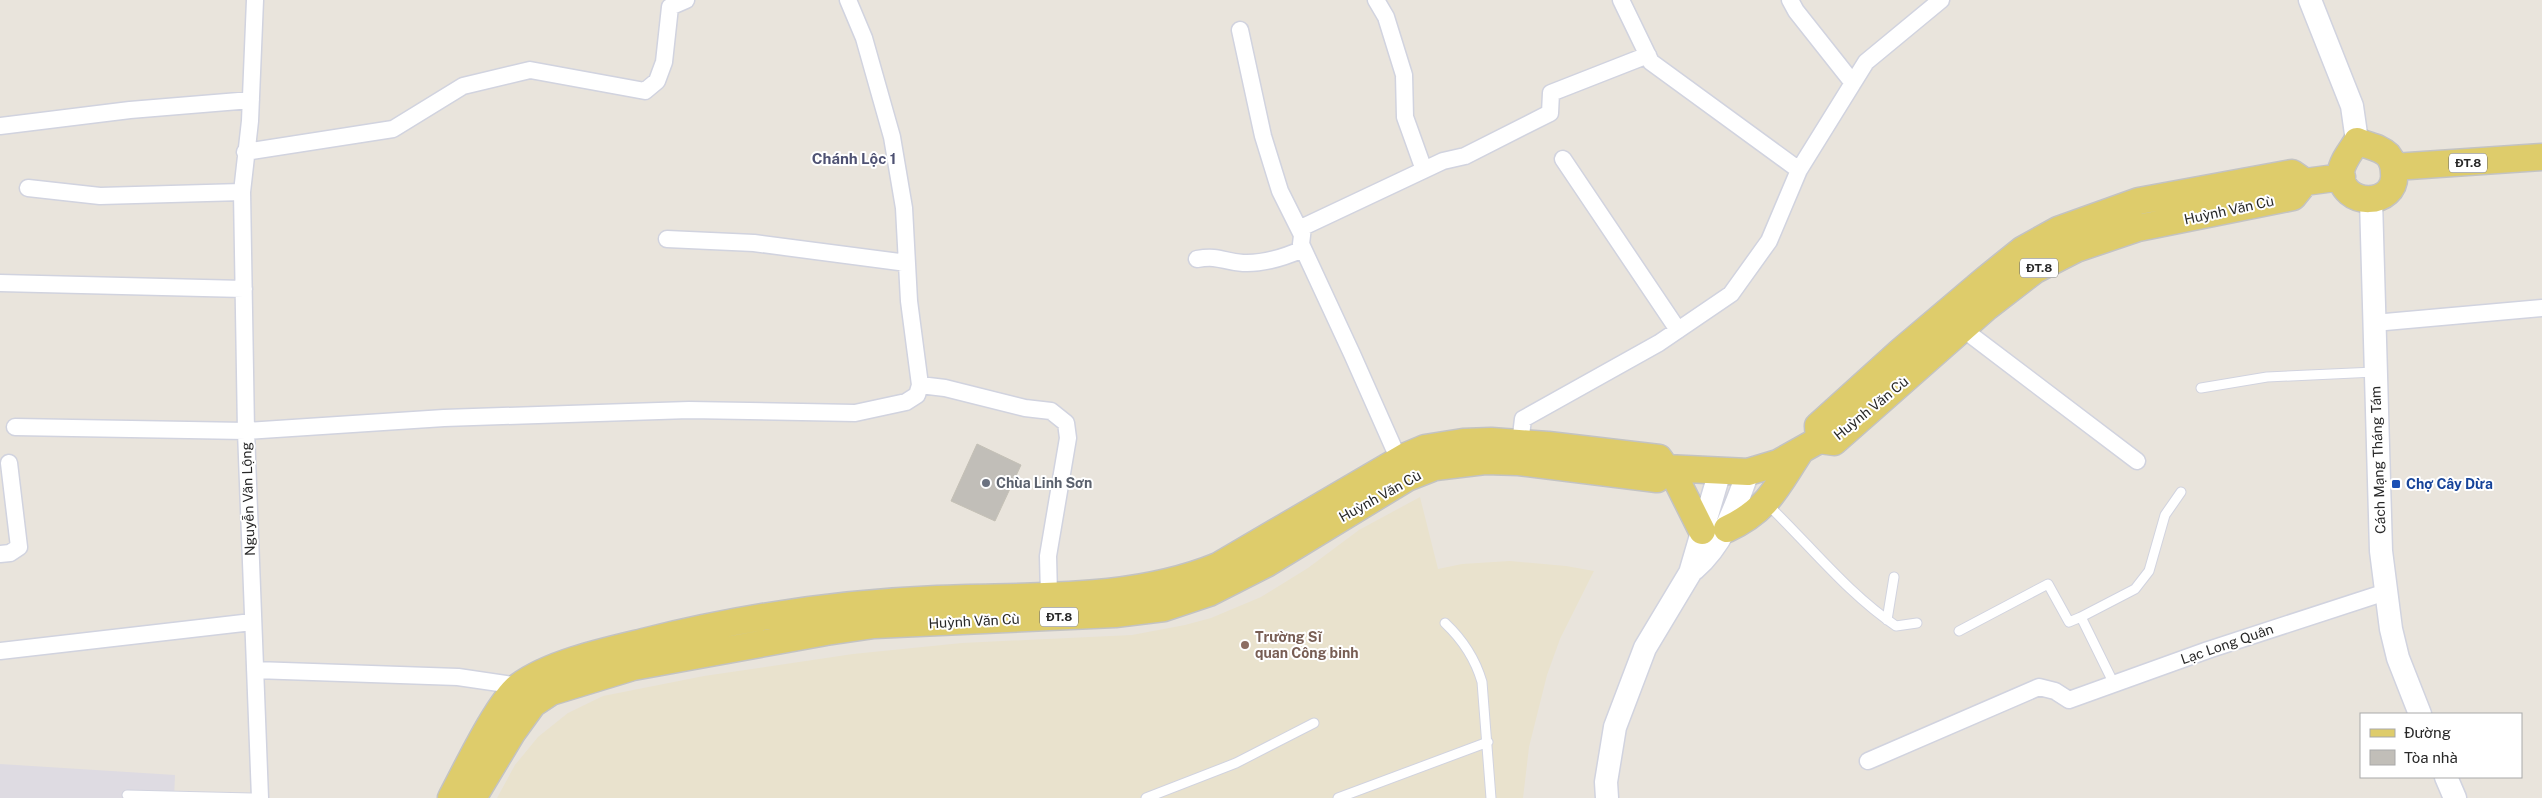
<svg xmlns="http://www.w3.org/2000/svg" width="2542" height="798" font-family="'Public Sans',sans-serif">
<rect width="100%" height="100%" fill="#e9e4dc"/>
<path fill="#dedbe2" d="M0 764 175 775 174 798H0Z"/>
<path fill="#e9e2cd" d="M1420 497 1438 569 1462 564 1510 561 1566 566 1594 571 1560 639 1547 675 1529 747 1523 798H497L515 765 538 737 568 713 603 696 704 676 853 654 962 643 1132 635 1185 625 1211 618 1261 597 1308 568 1359 530Z"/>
<path fill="#c1beb8" stroke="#c4c0b6" d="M977 444 1021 465 995 521 951 501Z"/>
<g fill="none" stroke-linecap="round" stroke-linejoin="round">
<defs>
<path id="lane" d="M2201 388 2267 377 2375 372
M1766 503C1809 544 1847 593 1896 626L1917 623
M2081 617 2135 589 2149 571 2165 515 2181 492
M1887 620 1894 577
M1445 623C1463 640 1475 658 1482 682L1491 798
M1959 631 2048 584 2069 622 2081 617 2114 684
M127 795 252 798
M1146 798 1236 763 1314 723
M1338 798 1488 742"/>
<path id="street" d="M255 0 250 121 242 192 246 431 444 418 689 410 855 413 906 402 917 395 920 385
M848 0 864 38 892 137 904 208 909 301 920 385 945 388 1025 408 1051 411 1066 423 1068 438 1048 556 1049 595
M1376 0 1386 17 1404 75 1405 117 1424 170
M1621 0 1651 62 1799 170
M1790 0 1796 11 1853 83
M1240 30 1263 136 1280 191 1301 233
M0 126 130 110 251 100
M245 152 393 129 463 86 530 70 645 91 657 81 664 62 670 7 686 0
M1563 159 1678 330
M28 188 100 196 242 192
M667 239 754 243 907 263
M1197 259C1220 255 1223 262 1243 263 1263 264 1285 257 1303 249
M0 283 244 289
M2374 323 2542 308
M1963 329 2137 461
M15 427 246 431 260 798
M1519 452 1523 419 1659 343 1731 294 1769 241 1799 170 1866 62 1941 0
M1399 460 1352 354 1301 244 1303 227 1443 161 1465 156 1550 113 1551 93 1648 55
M0 554 10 553 19 547 9 463
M0 651 252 622
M255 670 458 677 519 686
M1868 761 2039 687 2055 691 2069 700 2208 650 2386 592"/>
<path id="secondary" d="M2310 0 2352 106 2357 141
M2371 200 2381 551 2391 629 2398 658 2420 714
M1694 569C1724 543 1735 508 1748 472
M2446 777 2455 798
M1607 798 1606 782 1615 727 1645 648 1690 573 1720 471"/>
<path id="primary" d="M2357 141C2367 146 2380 147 2388 155 2392 160 2394 167 2394 173 2398 207 2340 209 2341 172 2342 161 2352 150 2357 141Z
M2394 167 2542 157
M1819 440 1818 426 1901 351 1986 279 2022 250 2058 230 2139 201 2292 173 2305 182 2342 177
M1666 468 1748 472 1778 463 1819 440 1834 442 1987 307 2035 270 2076 249 2138 228 2293 197 2305 182
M1671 469 1702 531
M1727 529C1768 510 1776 488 1800 452
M451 798C465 772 498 702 519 686 550 663 605 651 643 642 738 618 839 603 937 599 1030 595 1130 602 1218 566L1406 456 1425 448 1463 442 1491 441 1548 445 1659 458 1666 468
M473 798 512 733 533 704 551 692 633 667 826 632 874 625 1115 614 1164 608 1209 593 1266 564 1407 478 1435 467 1485 461 1519 462 1657 479 1666 468"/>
</defs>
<use href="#lane" stroke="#d1d3df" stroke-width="11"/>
<use href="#street" stroke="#d1d3df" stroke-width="19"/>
<use href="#secondary" stroke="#d1d3df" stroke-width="25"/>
<use href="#primary" stroke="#c3c3c3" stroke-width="29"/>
<use href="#lane" stroke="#fff" stroke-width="9"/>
<use href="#street" stroke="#fff" stroke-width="16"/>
<use href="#secondary" stroke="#fff" stroke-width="22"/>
<use href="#primary" stroke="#decc6b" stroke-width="26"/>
</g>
<circle fill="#6b7280" stroke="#fff" stroke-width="2" cx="986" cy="483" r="5"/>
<rect fill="#1a4fb4" stroke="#fff" stroke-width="2" x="2391" y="479" width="10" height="10" rx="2.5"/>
<circle fill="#8d6e63" stroke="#fff" stroke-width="2" cx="1245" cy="645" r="5"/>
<g text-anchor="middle" stroke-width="4" stroke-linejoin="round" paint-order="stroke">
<g fill="#fff" stroke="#686868" stroke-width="1">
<rect x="2449" y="153.5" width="38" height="19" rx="4"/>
<rect x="2020" y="258.5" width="38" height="19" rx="4"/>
<rect x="1040" y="607.5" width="38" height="19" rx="4"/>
</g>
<g font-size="12" font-weight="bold" fill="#282828">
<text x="2468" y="167">ĐT.8</text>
<text x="2039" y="272">ĐT.8</text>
<text x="1059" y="621">ĐT.8</text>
</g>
<g font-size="14" fill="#282828" stroke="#fff">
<text transform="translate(2229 210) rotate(-12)" y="5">Huỳnh Văn Cù</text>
<text transform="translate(1871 408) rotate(-39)" y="5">Huỳnh Văn Cù</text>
<text transform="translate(2378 460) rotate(-92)" y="5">Cách Mạng Tháng Tám</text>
<text transform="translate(1380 496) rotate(-29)" y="5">Huỳnh Văn Cù</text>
<text transform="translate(248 499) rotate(-92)" y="5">Nguyễn Văn Lộng</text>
<text transform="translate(974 621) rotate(-3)" y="5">Huỳnh Văn Cù</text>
<text transform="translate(2227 644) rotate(-19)" y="5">Lạc Long Quân</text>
</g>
<g font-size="14" font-weight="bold" fill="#5b616d" stroke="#fff" text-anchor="start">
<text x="996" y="488">Chùa Linh Sơn</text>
</g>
<g font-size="14" font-weight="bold" fill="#164399" stroke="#fff" text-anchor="start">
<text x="2406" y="489">Chợ Cây Dừa</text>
</g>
<g font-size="14" font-weight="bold" fill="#785e54" stroke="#fff" text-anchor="start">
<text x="1255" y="642">Trường Sĩ<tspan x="1255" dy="16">quan Công binh</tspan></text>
</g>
<g font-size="15" font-weight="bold" fill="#4f5273" stroke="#fff">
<text x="854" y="164">Chánh Lộc 1</text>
</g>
</g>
<rect x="2360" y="713" width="162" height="65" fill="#ffffff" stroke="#a9a9a9"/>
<rect x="2370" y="729" width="25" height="8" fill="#decc6b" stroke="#a9a9a9"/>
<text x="2404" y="738" font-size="15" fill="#282828">Đường</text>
<rect x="2370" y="750" width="25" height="15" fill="#c1beb8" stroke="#a9a9a9"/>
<text x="2404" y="763" font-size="15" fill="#282828">Tòa nhà</text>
</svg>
